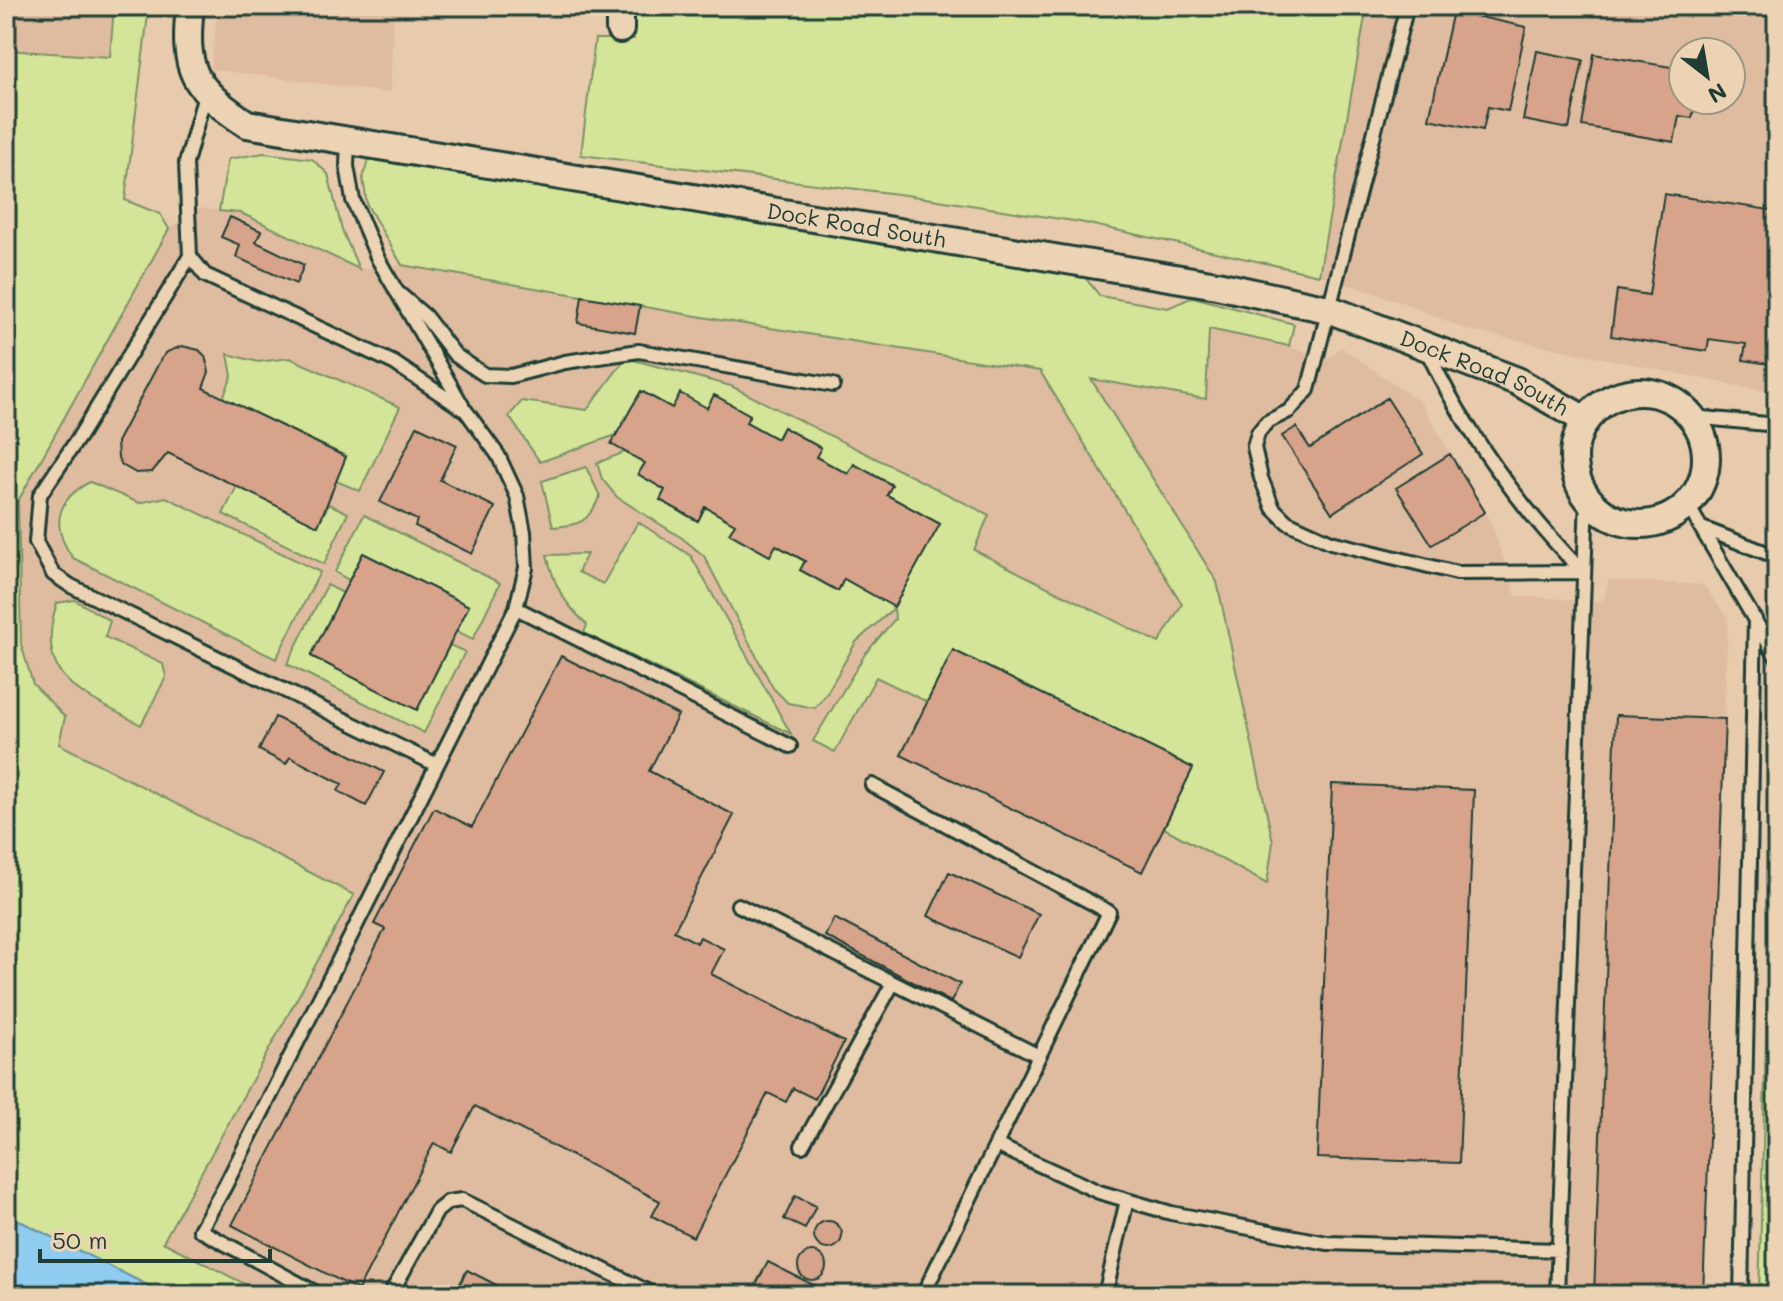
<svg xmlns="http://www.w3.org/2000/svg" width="1783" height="1301" font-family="Mali,sans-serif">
<rect width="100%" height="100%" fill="#e8caac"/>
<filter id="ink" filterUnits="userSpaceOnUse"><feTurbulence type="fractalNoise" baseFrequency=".0125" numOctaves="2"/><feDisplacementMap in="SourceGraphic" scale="16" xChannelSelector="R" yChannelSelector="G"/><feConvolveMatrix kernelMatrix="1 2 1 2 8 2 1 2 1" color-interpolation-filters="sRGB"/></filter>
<g filter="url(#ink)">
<path fill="#dfbca0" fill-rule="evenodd" d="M6 6H114L110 57 6 50Z
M218 6H394L390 93 211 69Z
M1367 6H1777V394L1467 330 1404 303 1319 275ZM1683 52H1731V100H1683Z
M197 208 241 213 359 269 402 265 1205 399 1209 329 1330 357 1341 347 1421 403 1491 523 1516 596 1603 602 1609 580 1703 585 1728 618 1703 1295H266L163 1243 354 896 59 744 65 717 33 684 21 644 18 501 169 229Z"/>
<path fill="#d4e599" stroke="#7a9166" stroke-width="2" d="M114 6H149L125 200 160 214 169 229 18 501 21 644 33 684 65 717 59 744 354 895 163 1242 266 1295H6V50L110 57Z
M635 6H1367L1319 275 1080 222 906 195 581 155 595 39H634Z
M264 153 312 159 328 174 342 230 359 269 241 213 219 211 228 159Z
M369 158 1084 276 1100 296 1168 308 1193 297 1294 324 1289 346 1209 329 1206 399 1091 379 1217 582 1273 842 1267 884 1164 828 1193 768 953 650 927 702 876 677 835 752 813 741 865 654 895 619 894 608 856 642 827 693 815 708 788 703 773 688 704 556 682 538 617 497 602 479 597 463 625 452 645 463 639 475 665 490 660 500 697 521 705 507 735 524 730 534 769 556 776 545 805 561 801 570 838 590 844 579 894 607 940 524 887 495 892 485 854 464 848 474 816 457 783 428 776 439 746 422 750 415 715 395 707 408H672L641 391 616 435 540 462 509 416 522 401 587 410 626 358 731 386 989 515 974 550 1159 643 1182 604 1040 371 720 320 402 265 367 205 363 178Z
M228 354 258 362 290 358 400 407 360 491 336 481 346 456 223 398 232 376Z
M586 467 600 496C588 523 580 525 553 527L542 481Z
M90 482 139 503 166 497 320 572 276 659 73 558C50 527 56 499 90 482Z
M237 486 318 525 329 504 348 513 324 564 223 514Z
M364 515 500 583 473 639 456 631 468 606 363 553 349 580 335 572Z
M638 522 691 556 791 734 584 633 587 625C563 601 555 588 547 555L587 554 578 572 603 584Z
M327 585 343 593 311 656 417 710 450 645 465 652 424 733 287 664Z
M75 600 110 621 105 637 163 664 166 677 141 725C84 693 32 682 57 603Z
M1777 765V1295H1759L1773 780Z"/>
<path fill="#90cbf0" stroke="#6392a5" stroke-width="2" d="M6 1214 167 1295H6Z"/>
<path fill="#d7a48b" stroke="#1f3d34" stroke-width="2" d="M498 6H525V9H498Z
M1453 11 1526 27 1508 111 1488 107 1483 130 1429 119Z
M1537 51 1583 60 1569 129 1523 120Z
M1594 54 1683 69V100H1696L1692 118 1679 116 1674 142 1582 126Z
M1664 194 1777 211V321L1770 364 1743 360 1746 344 1709 339 1707 351 1611 336 1617 290 1649 295Z
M230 217 261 231 256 242 304 265 296 284 236 257 240 245 221 237Z
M582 296 640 306 635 333 578 323Z
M182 346 199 350 205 356 209 372 203 388 346 457 318 526 168 453 152 472 136 473 122 465 118 458 117 442 161 359 167 352Z
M641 391 672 408 680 393 707 408 714 395 750 415 746 422 777 439 783 427 821 448 816 457 848 474 854 464 892 485 887 495 940 524 894 607 844 579 838 591 800 570 805 561 776 545 770 556 729 533 735 524 705 507 698 521 660 500 665 490 638 474 645 463 611 444Z
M1387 398 1423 454 1332 513 1282 436 1296 427 1310 448Z
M417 426 457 445 440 480 495 507 472 554 415 526 417 520 380 502Z
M1450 454 1485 512 1432 545 1396 488Z
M363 553 469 606 417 710 311 656Z
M953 650 1193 768 1142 872 901 755Z
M561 656 678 715 649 771 734 815 674 931 697 943 700 937 724 949 711 974 844 1042 815 1099 793 1088 786 1102 768 1093 693 1237 652 1216 660 1201 475 1106 451 1152 434 1143 358 1290 232 1225 385 929 374 924 434 808 472 827Z
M1616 715 1725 719 1703 1295H1594Z
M275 717 384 772 366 806 338 791 342 784 290 757 286 764 259 750Z
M1332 784 1474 790 1459 1163 1317 1158Z
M949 872 1039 914 1018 957 928 916Z
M834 918 960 984 951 1002 825 936Z
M795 1196 816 1206 805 1229 784 1219Z
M814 1235a14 14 0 1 1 28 0a14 14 0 1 1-28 0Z
M798 1266a14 14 0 1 1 28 0a14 14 0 1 1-28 0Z
M768 1262 833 1295H750Z
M467 1270 516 1295H454Z"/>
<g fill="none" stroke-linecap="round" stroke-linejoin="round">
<defs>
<path id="lane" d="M1407 6 1308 390 1289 411 1267 422 1258 433 1254 447 1261 478 1273 508 1287 522 1331 542 1457 573 1583 572
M206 91 186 163 190 256 205 275 394 363 466 411 498 455 517 496 524 532 526 568 516 608 225 1186 200 1230 320 1295
M348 141 347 166 353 200 378 259 462 405
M190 256 79 437 40 495 36 542 53 574 71 586 437 765
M396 291 425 316 455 355 485 375 511 376 565 362 639 351 833 385
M1427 350C1462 428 1523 511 1583 572
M1693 417 1777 425
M1687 504 1777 658
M1702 528 1777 557
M516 608 790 746
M872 785 1109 912 923 1295
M738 905 1039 1056
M996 1145 1099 1192 1171 1213 1327 1243 1559 1250
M802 1146 893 983
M390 1295 437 1211 448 1202 462 1200 655 1295
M1105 1295 1127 1200
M1557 1295 1587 498
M1741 1295 1755 619"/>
<g id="street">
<path id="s1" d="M190 6C183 71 193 88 247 124L1217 285 1328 309 1517 381 1585 420"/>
<path d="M620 6V29"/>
<circle cx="1640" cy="458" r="66"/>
</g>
</defs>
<use href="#lane" stroke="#1f3d34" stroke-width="18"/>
<use href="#street" stroke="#1f3d34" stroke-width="32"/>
<use href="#lane" stroke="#ecd3b4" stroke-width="12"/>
<use href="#street" stroke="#ecd3b4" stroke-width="26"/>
</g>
</g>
<g text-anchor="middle" stroke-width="8" stroke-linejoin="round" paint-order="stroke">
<g font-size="22" fill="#1f3d34" stroke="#ecd3b4">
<text dy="8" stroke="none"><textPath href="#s1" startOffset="760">Dock Road South</textPath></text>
<text dy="8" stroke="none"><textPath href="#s1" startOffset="1408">Dock Road South</textPath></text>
</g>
</g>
<rect width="1783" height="1301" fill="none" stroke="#ecd3b4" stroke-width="32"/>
<rect x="16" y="16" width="1751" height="1269" fill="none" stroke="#1f3d34" stroke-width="3" filter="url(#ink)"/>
<g transform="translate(1707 76) rotate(149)"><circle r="38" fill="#ecd3b4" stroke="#9a9781" stroke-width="2"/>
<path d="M0-6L14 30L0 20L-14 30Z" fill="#1f3d34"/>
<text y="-12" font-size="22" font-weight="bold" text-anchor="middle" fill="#1f3d34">N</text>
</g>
<path d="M40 1249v12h230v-12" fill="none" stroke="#1f3d34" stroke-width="4"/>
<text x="52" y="1249" font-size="24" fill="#1f3d34" stroke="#ecd3b4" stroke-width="6" paint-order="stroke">50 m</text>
</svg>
